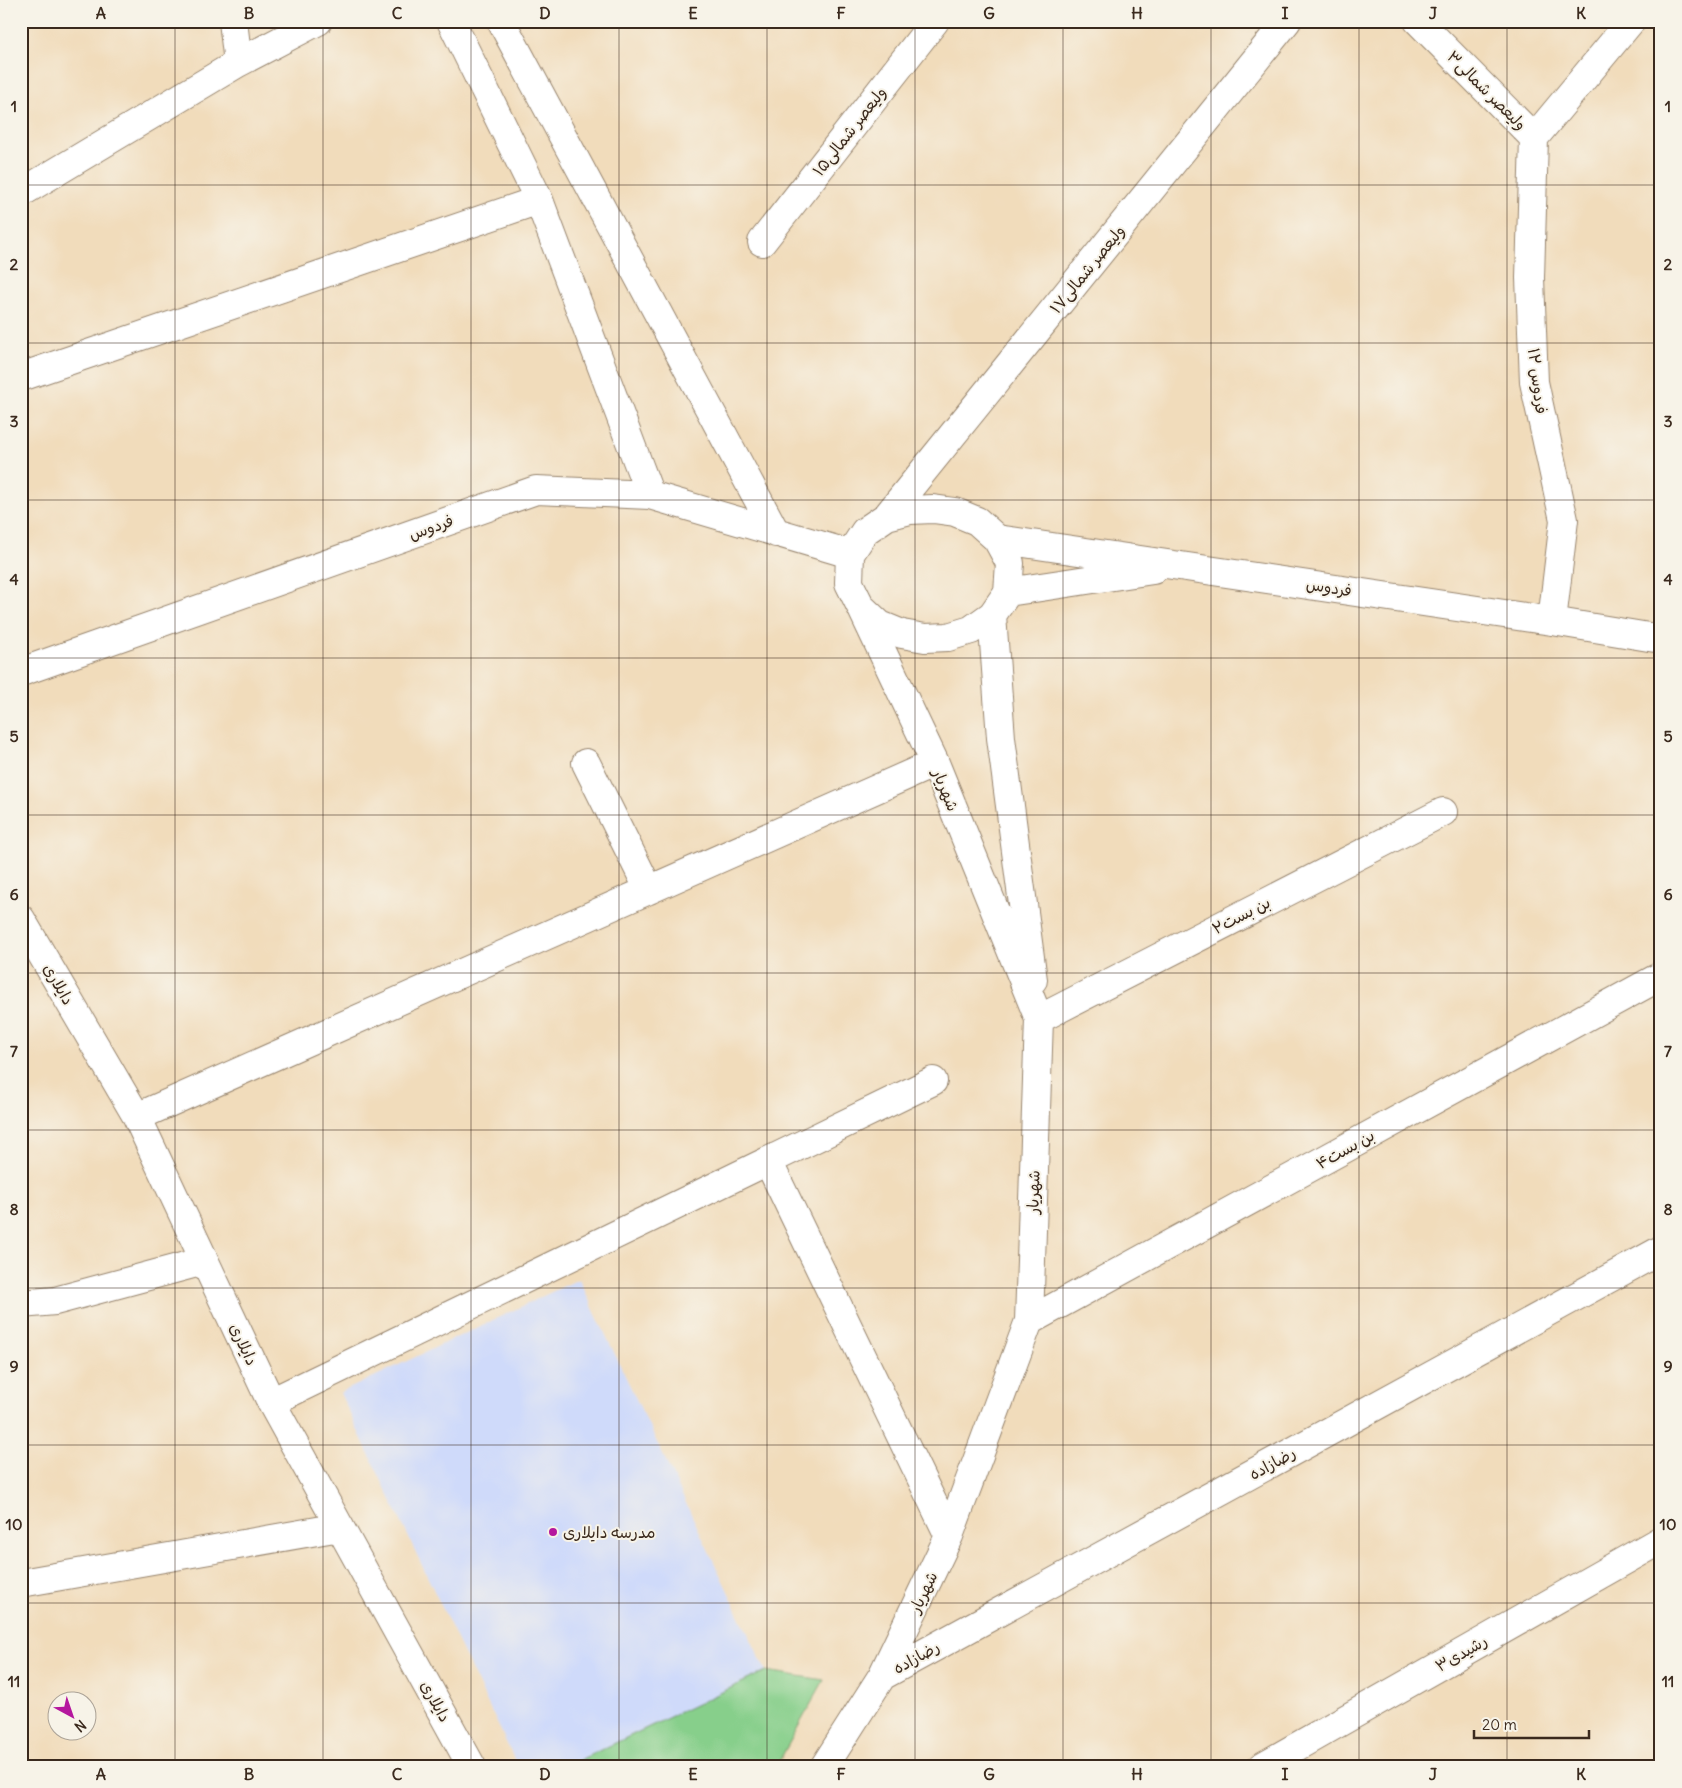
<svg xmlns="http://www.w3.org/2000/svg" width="1682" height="1788" font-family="Delius,'Playpen Sans Arabic',sans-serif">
<rect width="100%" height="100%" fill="#f7f3e8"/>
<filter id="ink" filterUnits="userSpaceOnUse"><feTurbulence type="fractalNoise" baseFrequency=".02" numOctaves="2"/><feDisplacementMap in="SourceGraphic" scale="10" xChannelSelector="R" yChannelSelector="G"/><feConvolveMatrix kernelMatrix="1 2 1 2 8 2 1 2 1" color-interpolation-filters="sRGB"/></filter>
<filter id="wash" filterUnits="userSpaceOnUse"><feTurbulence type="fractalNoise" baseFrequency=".0096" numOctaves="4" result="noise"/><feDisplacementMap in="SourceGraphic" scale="20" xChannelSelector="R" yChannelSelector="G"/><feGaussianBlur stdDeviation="1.12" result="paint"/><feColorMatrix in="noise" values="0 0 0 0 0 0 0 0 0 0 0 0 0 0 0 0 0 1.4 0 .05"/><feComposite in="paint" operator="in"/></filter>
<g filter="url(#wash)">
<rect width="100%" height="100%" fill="#f1dcbb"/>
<path fill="#cfdafa" d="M579 1279 766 1671 565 1767H518L340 1393Z"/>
<path fill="#87cf8b" stroke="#617c54" d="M766 1671 824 1680 776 1767H565Z"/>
</g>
<g filter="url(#ink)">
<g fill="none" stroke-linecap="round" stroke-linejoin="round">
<defs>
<path id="minor" d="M233 21 238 63
M451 21 539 200 650 495
M501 21 776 533
M1418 21 1534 138
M1534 138 1530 278 1534 382 1564 520 1552 621
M1534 138 1631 21
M21 193 238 63 318 21
M762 242 935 21
M21 377 539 200
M933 509 955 512 977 521 997 539 1010 563 1008 592 992 615 971 630 948 637 925 638 902 634 880 625 861 607 849 583 850 554 865 531 887 516 910 510Z
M887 516 1287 21
M997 539 1552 621 1661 639
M1008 592 1153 570
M992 615 1001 738 1033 980
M21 672 536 490 650 495 850 554
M586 763 649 890
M21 919 137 1117 271 1402 472 1767
M1039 1019 1443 812
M137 1117 935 763
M768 1161 949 1536
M21 1304 55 1301 204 1261
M1029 1321 1661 976
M271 1402 933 1081
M21 1583 340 1527
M882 1676 1661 1250
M824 1767 882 1676 949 1536 1029 1321 1039 1019 935 763 861 607
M1261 1767 1661 1540"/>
</defs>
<use href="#minor" stroke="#96836c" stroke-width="30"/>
<use href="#minor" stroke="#fff" stroke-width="28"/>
</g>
</g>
<path fill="none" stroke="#3b2a1e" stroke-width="1" stroke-opacity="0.55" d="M175 21V1767M323 21V1767M471 21V1767M619 21V1767M767 21V1767M915 21V1767M1063 21V1767M1211 21V1767M1359 21V1767M1507 21V1767M21 185H1661M21 343H1661M21 500H1661M21 658H1661M21 815H1661M21 973H1661M21 1130H1661M21 1288H1661M21 1445H1661M21 1603H1661"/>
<circle fill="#b5179e" stroke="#f7f3e8" stroke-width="2" cx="553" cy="1532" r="5"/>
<g text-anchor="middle" stroke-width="4" stroke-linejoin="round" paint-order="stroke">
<g font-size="16" fill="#3b2a1e" stroke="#f7f3e8">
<text transform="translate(1487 90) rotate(45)" y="6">ولیعصر شمالی۳</text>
<text transform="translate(849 131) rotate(-52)" y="6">ولیعصر شمالی۱۵</text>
<text transform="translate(1087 269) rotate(-51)" y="6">ولیعصر شمالی۱۷</text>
<text transform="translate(1538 381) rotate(83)" y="6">فردوس ۱۲</text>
<text transform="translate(431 527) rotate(-19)" y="6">فردوس</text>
<text transform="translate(1329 587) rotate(9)" y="6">فردوس</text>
<text transform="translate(946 790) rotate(68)" y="6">شهریار</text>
<text transform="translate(1241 915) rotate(-27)" y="6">بن بست۲</text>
<text transform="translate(59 984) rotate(60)" y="6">دایلاری</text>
<text transform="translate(1345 1149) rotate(-29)" y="6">بن بست۴</text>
<text transform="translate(1033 1192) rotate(-88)" y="6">شهریار</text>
<text transform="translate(244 1344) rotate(65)" y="6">دایلاری</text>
<text transform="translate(1272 1463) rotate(-29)" y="6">رضازاده</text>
<text transform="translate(923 1592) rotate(-64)" y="6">شهریار</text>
<text transform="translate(1461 1653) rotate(-30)" y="6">رشیدی۳</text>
<text transform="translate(916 1657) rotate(-29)" y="6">رضازاده</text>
<text transform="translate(436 1701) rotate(61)" y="6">دایلاری</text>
</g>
<g font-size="16" fill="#3b2a1e" stroke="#f7f3e8" text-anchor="start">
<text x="563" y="1538">مدرسه دایلاری</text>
</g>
</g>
<rect width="1682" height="1788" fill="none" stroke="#f7f3e8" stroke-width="55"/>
<g transform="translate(72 1716) rotate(140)"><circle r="24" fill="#f7f3e8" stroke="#aca397"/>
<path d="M0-4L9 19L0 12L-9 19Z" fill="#b5179e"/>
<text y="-8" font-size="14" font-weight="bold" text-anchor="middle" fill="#3b2a1e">N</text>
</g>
<path d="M1474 1730v8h115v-8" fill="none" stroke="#3b2a1e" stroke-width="2.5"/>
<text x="1482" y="1730" font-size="15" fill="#3b2a1e" stroke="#f7f3e8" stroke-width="4" paint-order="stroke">20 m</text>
<rect x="28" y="28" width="1626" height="1732" fill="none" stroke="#3b2a1e" stroke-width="2"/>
<g font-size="16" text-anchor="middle" font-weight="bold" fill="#3b2a1e">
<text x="101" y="19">A</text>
<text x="249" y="19">B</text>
<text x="397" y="19">C</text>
<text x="545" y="19">D</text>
<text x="693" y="19">E</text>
<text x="841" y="19">F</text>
<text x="989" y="19">G</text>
<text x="1137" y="19">H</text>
<text x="1285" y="19">I</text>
<text x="1433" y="19">J</text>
<text x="1581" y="19">K</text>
<text x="14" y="112">1</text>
<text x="1668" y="112">1</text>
<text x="14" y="270">2</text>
<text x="1668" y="270">2</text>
<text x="14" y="427">3</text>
<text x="1668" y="427">3</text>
<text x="14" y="585">4</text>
<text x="1668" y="585">4</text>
<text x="14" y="742">5</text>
<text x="1668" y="742">5</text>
<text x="14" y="900">6</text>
<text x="1668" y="900">6</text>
<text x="14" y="1057">7</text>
<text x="1668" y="1057">7</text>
<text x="14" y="1215">8</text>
<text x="1668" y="1215">8</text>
<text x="14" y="1372">9</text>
<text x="1668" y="1372">9</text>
<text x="14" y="1530">10</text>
<text x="1668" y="1530">10</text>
<text x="14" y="1687">11</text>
<text x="1668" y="1687">11</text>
<text x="101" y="1780">A</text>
<text x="249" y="1780">B</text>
<text x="397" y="1780">C</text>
<text x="545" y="1780">D</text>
<text x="693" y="1780">E</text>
<text x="841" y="1780">F</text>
<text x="989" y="1780">G</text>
<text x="1137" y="1780">H</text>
<text x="1285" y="1780">I</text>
<text x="1433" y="1780">J</text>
<text x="1581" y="1780">K</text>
</g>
</svg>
